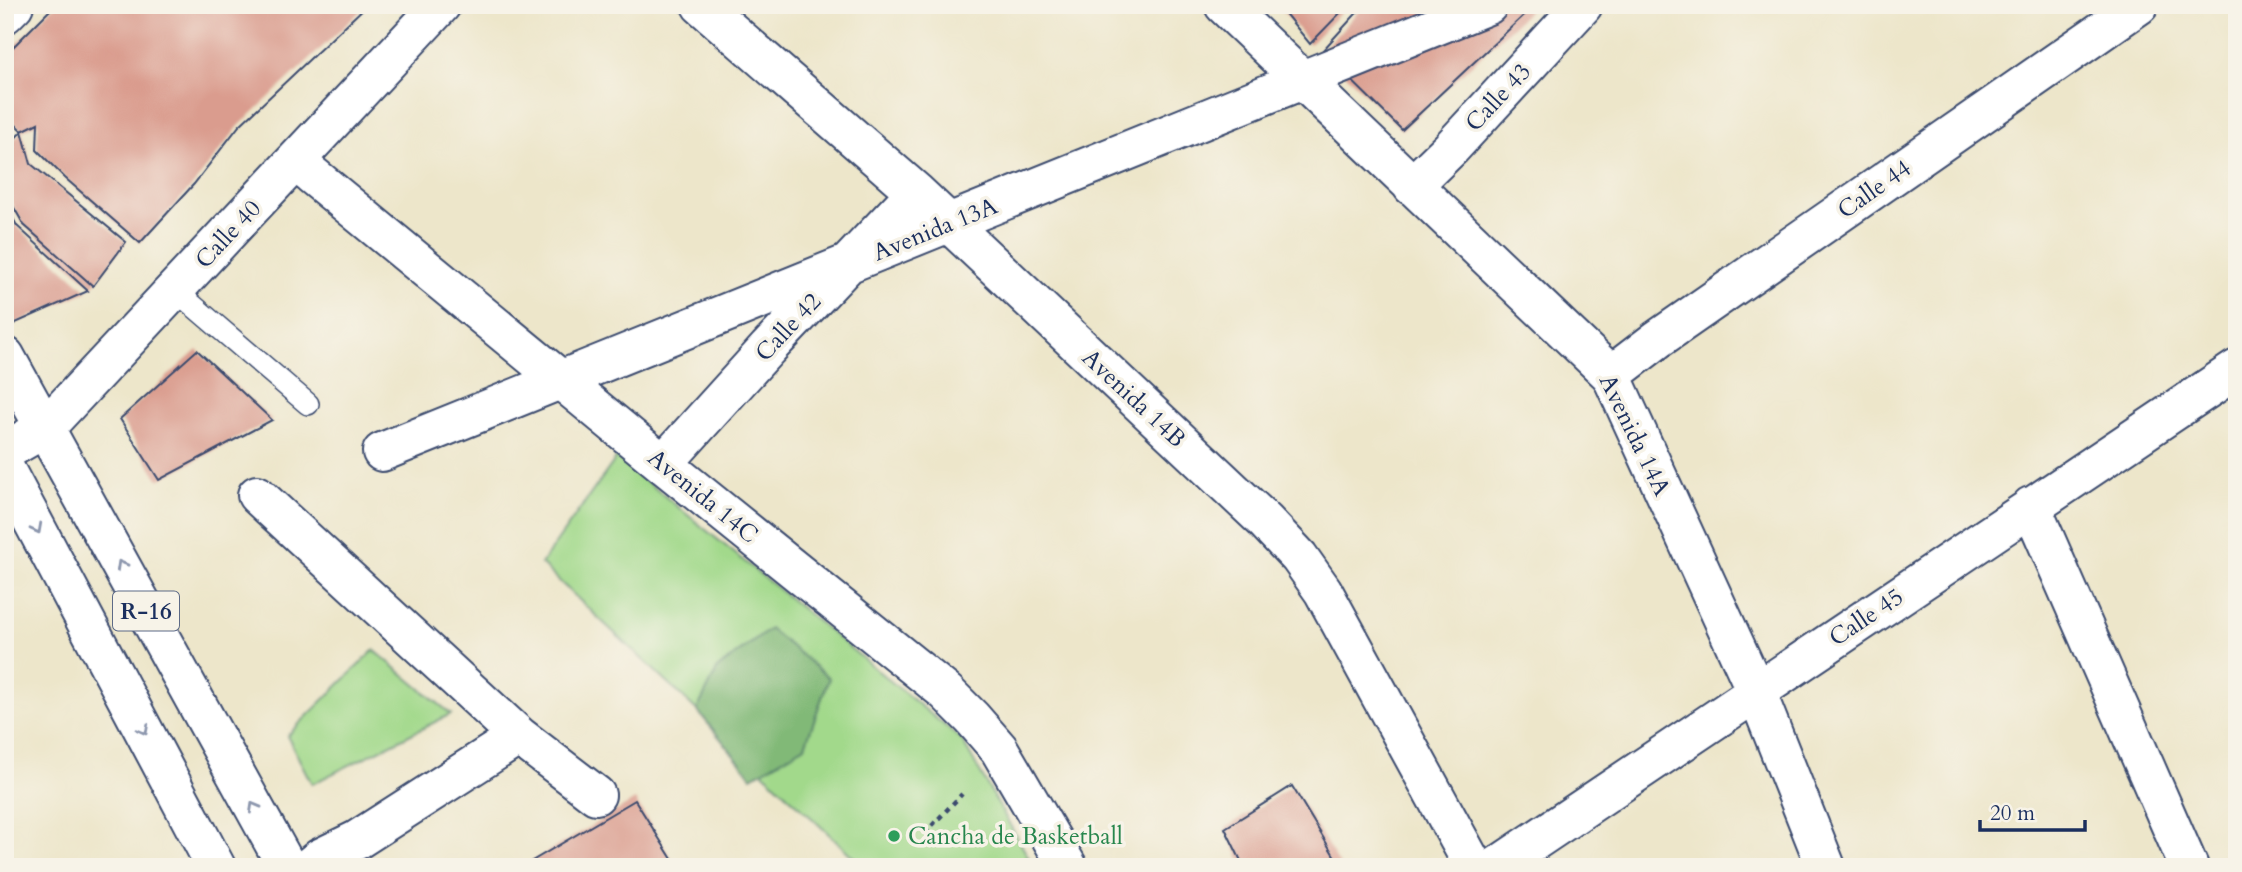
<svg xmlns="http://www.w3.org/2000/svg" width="2242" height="872" font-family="Cardo,serif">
<rect width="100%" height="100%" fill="#f7f3e8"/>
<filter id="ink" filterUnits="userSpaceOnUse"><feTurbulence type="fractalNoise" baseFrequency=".0143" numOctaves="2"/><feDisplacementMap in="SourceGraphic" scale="14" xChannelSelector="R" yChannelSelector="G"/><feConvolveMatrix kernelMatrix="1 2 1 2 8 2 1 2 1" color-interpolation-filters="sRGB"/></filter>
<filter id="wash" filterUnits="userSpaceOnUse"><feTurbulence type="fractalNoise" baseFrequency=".00686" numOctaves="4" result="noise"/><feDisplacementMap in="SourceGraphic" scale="28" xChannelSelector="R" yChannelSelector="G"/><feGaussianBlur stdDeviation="1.57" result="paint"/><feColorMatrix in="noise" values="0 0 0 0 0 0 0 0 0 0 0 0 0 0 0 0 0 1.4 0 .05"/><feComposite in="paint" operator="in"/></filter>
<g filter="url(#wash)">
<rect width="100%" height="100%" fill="#ede6ca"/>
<path fill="#a2d98b" stroke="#5e8474" stroke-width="2" d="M617 457 961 739 1034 867H864L541 564Z
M374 650 451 714 312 784 287 736Z"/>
<path fill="#81b977" stroke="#4e746a" stroke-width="2" d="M770 629 829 678 805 746 752 777 697 710 718 668Z"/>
<g id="blocks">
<path fill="#da9c8e" d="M55 5H367L239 126 194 184 140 243 65 178 37 150 38 123 22 131 5 114V55Z
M1278 5H1348L1310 44Z
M1364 5H1535L1402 130 1322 51Z
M22 131 31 164 126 242 93 286 24 225 5 192V149Z
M5 203 17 226 88 291 9 326 5 319Z
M197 350 272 420 159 480 120 419Z
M1292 786 1341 867H1244L1225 828Z
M635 800 677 867H522Z"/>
</g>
</g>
<g filter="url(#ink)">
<use href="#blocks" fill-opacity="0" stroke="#3a4a6e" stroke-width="2"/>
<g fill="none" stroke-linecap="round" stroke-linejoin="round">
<defs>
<path id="service" d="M175 290 308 404"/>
<path id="minor" d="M701 5 916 192 1265 521 1299 557 1323 591 1474 867
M1224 5 1611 375 1756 691 1826 867
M5 14 14 5
M295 161 663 464 946 692 972 718 999 749 1068 867
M1412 186 1451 148 1583 5
M1611 375 1658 339 2139 5
M5 451 45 428 441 5
M382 452 1488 5
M663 464 768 348 916 192
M257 495 519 736 596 795
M2031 506 2189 867
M309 867 320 858 357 840 519 736
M1496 867 2237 369"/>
<path id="primary" d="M5 356 287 867
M5 469 216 867"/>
</defs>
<use href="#service" stroke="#3a4a6e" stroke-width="24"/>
<use href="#minor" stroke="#3a4a6e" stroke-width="42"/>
<use href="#primary" stroke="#3a4a6e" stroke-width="42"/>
<path stroke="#3a4a6e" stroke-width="4.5" stroke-dasharray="5 5" stroke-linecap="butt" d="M925 833 962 794"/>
<use href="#service" stroke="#fff" stroke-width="21"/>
<use href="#minor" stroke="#fff" stroke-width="38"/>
<use href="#primary" stroke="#fff" stroke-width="38"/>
</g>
<defs><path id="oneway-chevron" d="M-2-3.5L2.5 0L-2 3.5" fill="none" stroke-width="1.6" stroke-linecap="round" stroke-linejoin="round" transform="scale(1.75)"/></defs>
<g stroke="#8d97ae">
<use href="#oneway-chevron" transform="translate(37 529) rotate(62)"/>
<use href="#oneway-chevron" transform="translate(121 565) rotate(-119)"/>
<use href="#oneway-chevron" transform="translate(144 730) rotate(62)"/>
<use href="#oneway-chevron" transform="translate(254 807) rotate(-119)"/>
</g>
</g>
<circle fill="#2e9e5b" stroke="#f7f3e8" stroke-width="2.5" cx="894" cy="836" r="7"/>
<g text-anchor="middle" stroke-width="7" stroke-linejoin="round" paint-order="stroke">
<rect fill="#f7f3e8" stroke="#5d6a87" stroke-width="2" x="113" y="591.5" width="66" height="39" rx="5"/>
<g font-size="23" font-weight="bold" fill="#1b2f5e">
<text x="146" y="619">R-16</text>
</g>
<g font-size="24" fill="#1b2f5e" stroke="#f7f3e8">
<text transform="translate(1498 97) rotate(-47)" y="8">Calle 43</text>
<text transform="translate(1874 189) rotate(-35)" y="8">Calle 44</text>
<text transform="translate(935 229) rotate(-22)" y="8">Avenida 13A</text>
<text transform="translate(228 234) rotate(-47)" y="8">Calle 40</text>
<text transform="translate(788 327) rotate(-47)" y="8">Calle 42</text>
<text transform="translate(1134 398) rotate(43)" y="8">Avenida 14B</text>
<text transform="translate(1635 435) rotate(64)" y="8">Avenida 14A</text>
<text transform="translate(703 496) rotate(39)" y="8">Avenida 14C</text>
<text transform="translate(1866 617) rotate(-34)" y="8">Calle 45</text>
</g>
<g font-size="24" fill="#27864d" stroke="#f7f3e8" text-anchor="start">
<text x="908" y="844">Cancha de Basketball</text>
</g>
</g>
<rect width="2242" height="872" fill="none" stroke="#f7f3e8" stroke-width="28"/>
<path d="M1980 820v10h105v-10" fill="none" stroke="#1b2f5e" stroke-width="3.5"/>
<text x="1990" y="820" font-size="21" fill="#1b2f5e" stroke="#f7f3e8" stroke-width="5" paint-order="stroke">20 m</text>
</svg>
